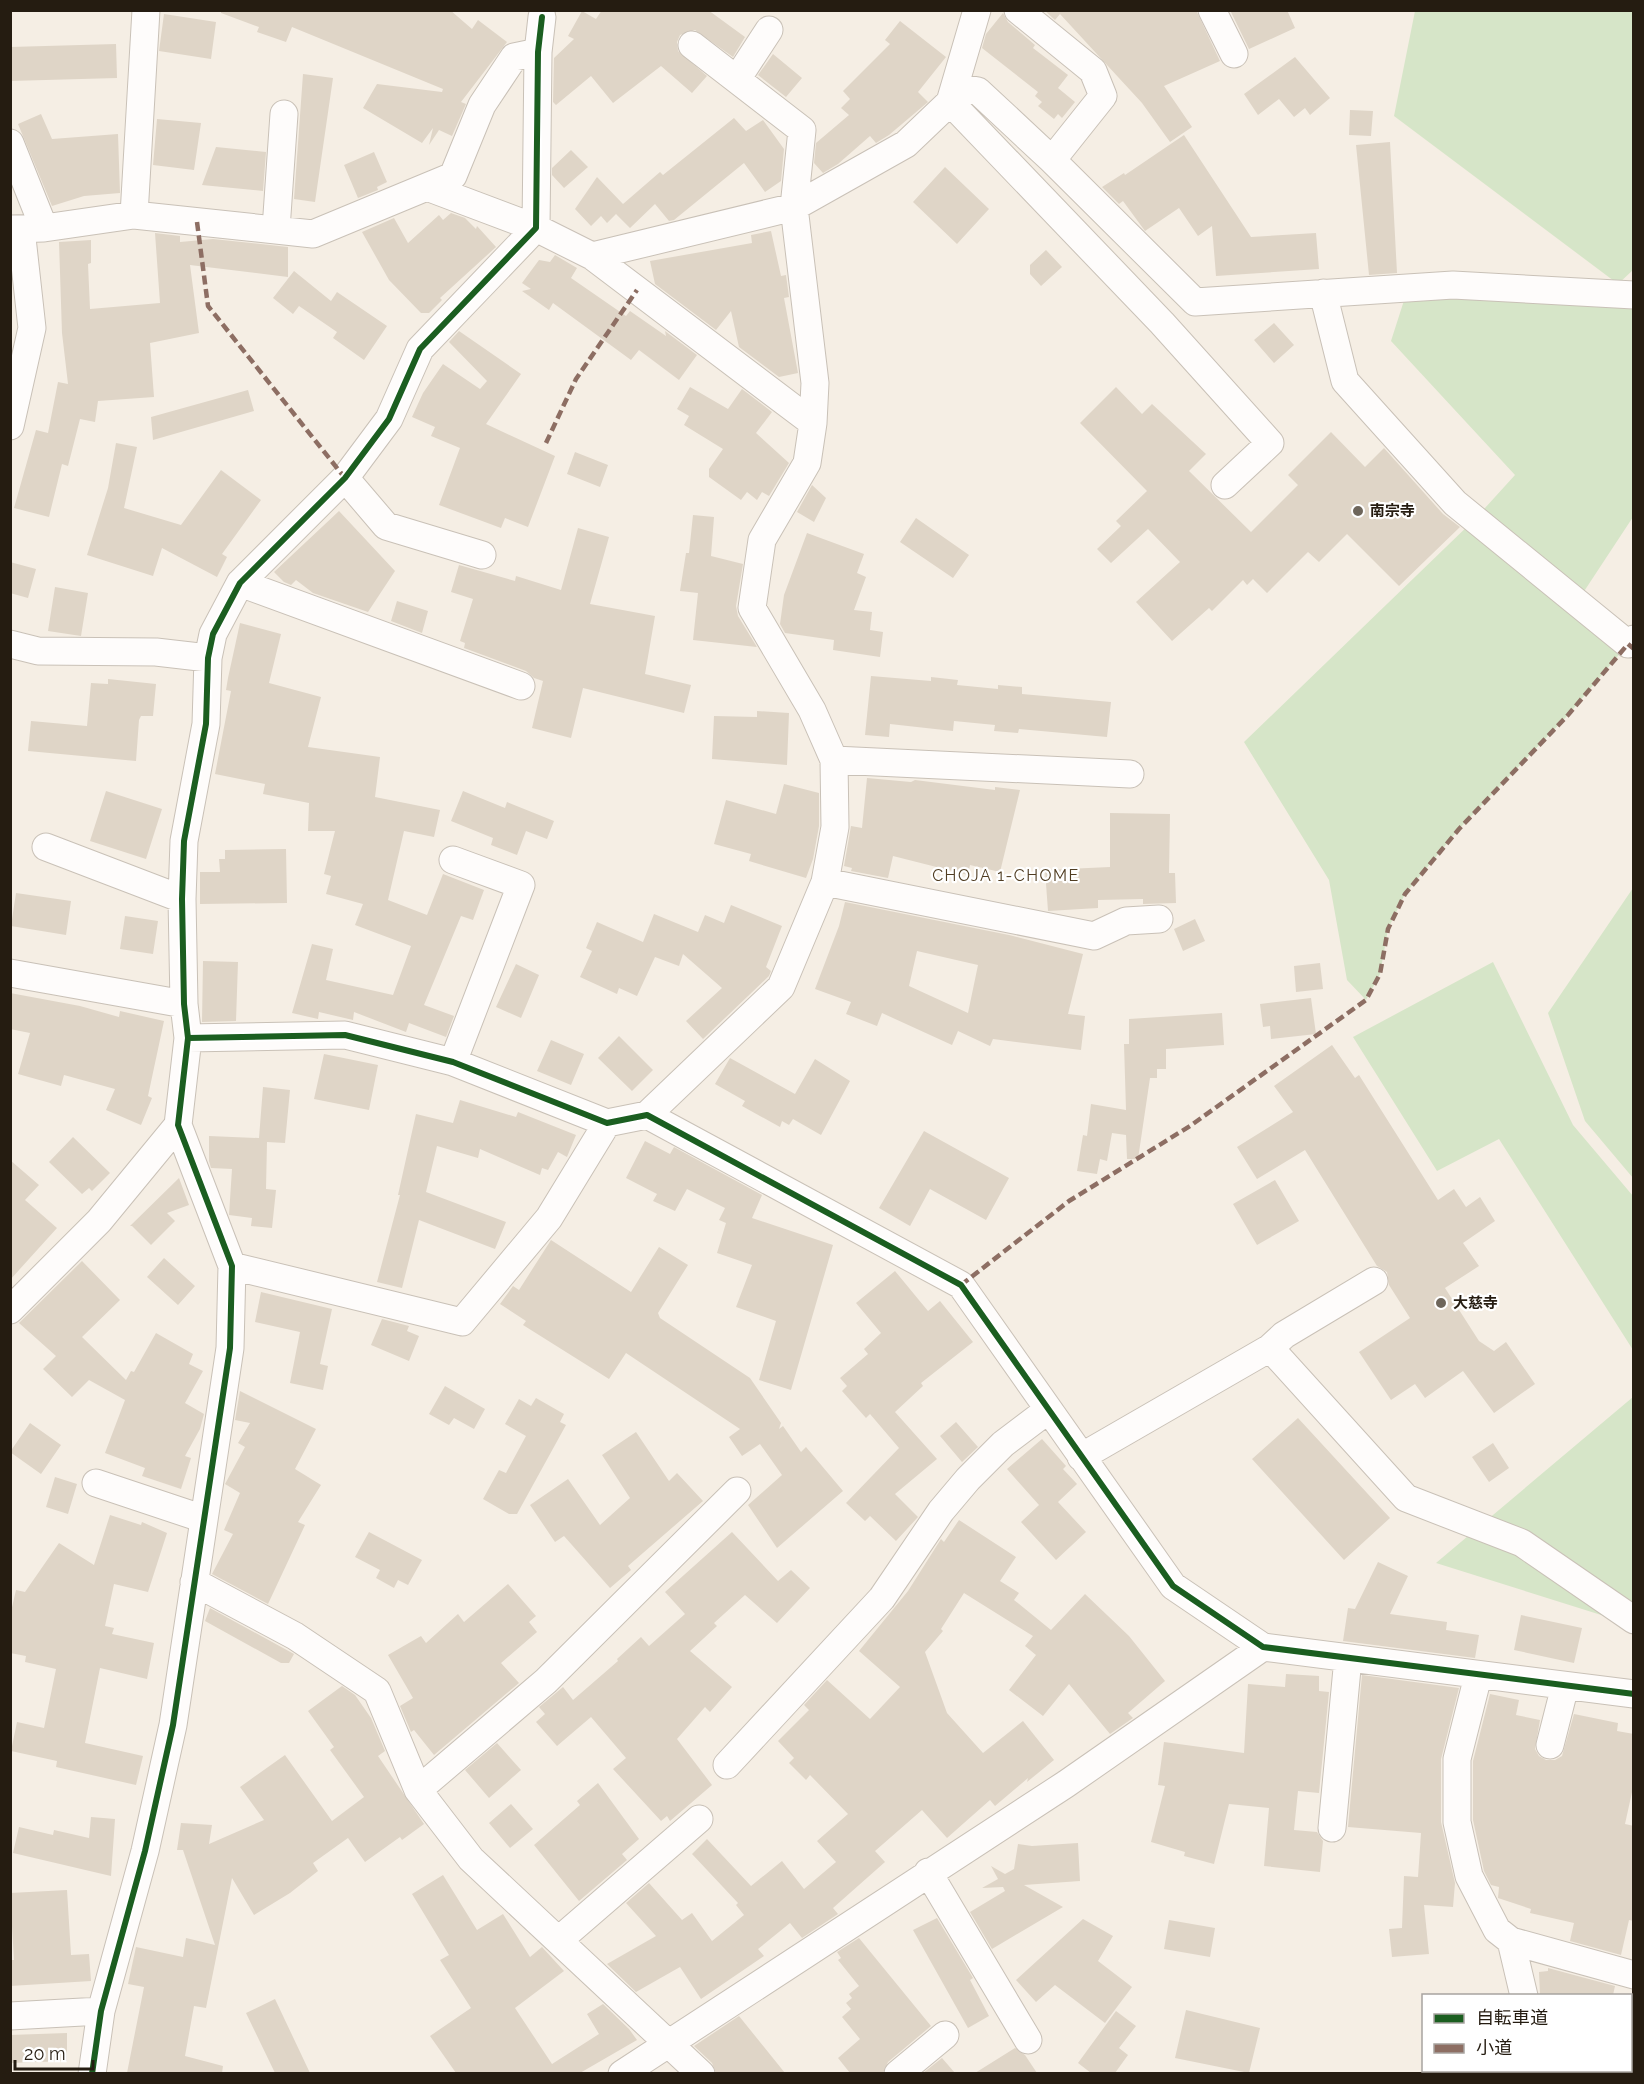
<svg xmlns="http://www.w3.org/2000/svg" width="1644" height="2084" font-family="Raleway,'Noto Sans JP',sans-serif">
<rect width="100%" height="100%" fill="#f5eee4"/>
<path fill="#d6e5c8" d="M1415 11H1633V270L1618 284 1394 116Z
M1408 288 1633 295V517L1577 602 1628 644 1568 715 1459 829 1405 894 1388 929 1380 974 1366 1000 1347 980 1329 880 1244 742 1475 519 1515 475 1391 341Z
M1633 888V1178L1585 1121 1548 1013Z
M1493 962 1573 1125 1633 1196V1350L1499 1139 1437 1171 1353 1037Z
M1633 1397V1625L1436 1563Z"/>
<path fill="#dfd5c7" fill-rule="evenodd" d="M221 10H450L472 29 478 20 507 42 461 102 466 104 452 136 439 130 429 145 433 128 422 143 363 108 377 84 442 92 443 89 292 27 286 42 257 32 259 27 221 13Z
M602 10H708L745 37 733 57 695 30 680 35 677 42 678 51 707 76 692 93 661 66 613 103 591 76 556 105 553 102 554 58 574 39 568 36 582 11 596 19Z
M1044 10H1196L1220 61 1164 86 1192 127 1170 142 1142 103 1060 14 1055 20Z
M1230 10H1287L1295 28 1249 49Z
M1003 13 1008 22 1035 45 1033 48 1068 75 1058 88 1075 102 1062 118 1058 114 1054 119 1038 106 1042 102 1035 96 1038 92 982 48 986 34Z
M164 14 216 22 211 59 159 51Z
M900 21 946 57 918 92 928 102 889 135 876 143 870 136 838 164 823 173 814 163 816 143 849 115 841 108 850 99 843 91 890 44 885 40Z
M116 44 117 78 10 81V47Z
M773 54 802 78 786 97 758 75Z
M1295 57 1330 98 1310 115 1305 108 1294 117 1279 99 1258 115 1244 94Z
M303 74 333 78 315 202 294 199Z
M1350 110 1373 111 1371 136 1349 135Z
M41 114 52 139 118 134 120 193 84 196 52 206 18 124Z
M734 118 746 131 763 120 784 149 781 181 765 192 744 163 674 220 669 221 655 204 630 228 616 214 607 223 601 216 591 226 575 209 597 177 623 204 660 172 663 175Z
M157 119 201 123 194 170 153 165Z
M1184 135 1251 237 1316 233 1319 269 1216 276 1212 226 1198 236 1179 208 1145 231 1123 201 1119 204 1102 187 1124 173 1125 175Z
M1390 142 1397 273 1369 275 1356 145Z
M216 147 266 152 263 191 202 185Z
M571 150 588 167 564 188 552 175V168Z
M374 152 387 182 377 187 378 190 358 198 344 165Z
M945 167 989 209 957 244 913 202Z
M451 213 465 218 476 229 477 226 496 247 440 298 442 300 429 313H421L389 280 362 232 394 218 408 243 439 215 443 220Z
M771 231 781 276 786 275 789 297 784 298 798 373 779 377 739 347 731 311 716 330 655 284 650 261 752 243 751 235Z
M155 233 180 236V242L213 239 288 247V277L190 265 199 333 150 343 154 397 98 401 95 422 80 419 68 466 62 464 49 517 14 508 36 430 48 433 58 382 68 384 62 333 59 242 91 240V263L88 264 90 309 160 303Z
M1046 250 1062 267 1041 286 1030 274V265Z
M555 255 577 268 571 278 626 316 630 311 666 336 665 331 697 355 679 380 639 350 631 360 553 303 549 310 522 291 531 289 522 283 539 260 550 262Z
M294 271 331 301 337 292 387 326 364 360 333 338 337 332 299 306 293 314 273 298Z
M1274 323 1294 345 1274 363 1254 340Z
M459 331 521 374 486 424 555 456 528 527 505 518 501 528 439 505 460 448 431 436 435 427 412 417 423 393 443 364 480 389 487 381 449 342Z
M690 387 728 409 742 389 772 412 756 433 789 463 769 496 762 492 757 500 747 492 741 500 709 477V469L723 449 684 425 689 416 677 409Z
M1116 387 1142 414 1152 404 1206 454 1189 471 1251 532 1298 485 1288 475 1331 432 1365 467 1384 448 1443 514 1460 527 1399 586 1347 534 1319 562 1308 552 1267 593 1253 579 1247 585 1243 580 1212 611 1209 608 1172 641 1136 602 1180 562 1148 529 1111 563 1097 549 1121 526 1116 521 1147 491 1080 423Z
M248 390 254 411 153 440 151 417Z
M116 443 137 447 124 508 181 525 221 470 261 500 222 554 227 557 217 577 162 548 153 576 87 555 108 488Z
M575 452 608 465 600 487 567 474Z
M812 485 826 498 814 522 797 512Z
M339 511 395 571 368 612 313 593 296 580 291 585 284 582 274 572Z
M693 515 714 517 711 556 743 564 736 606 738 616 757 647 693 640 698 593 680 591 686 553H689Z
M916 518 969 555 953 578 900 542Z
M578 528 609 537 590 604 655 616 645 674 691 685 684 713 583 688 571 738 532 728 543 681 534 678 526 671 464 648 465 643 460 641 473 599 451 592 459 565 515 581 516 576 561 590Z
M807 533 864 554 857 573 866 577 854 610 872 612 870 630 883 632 880 657 833 650 834 640 785 633 780 624 784 595Z
M10 562 36 569 28 598 10 593Z
M55 587 88 593 81 636 48 631Z
M397 601 428 611 422 633 391 621Z
M240 623 281 634 269 683 321 697 308 747 380 757 375 797 440 810 434 837 404 831 388 900 427 915 443 874 484 890 473 920 461 916 424 1005 454 1016 446 1037 409 1023 406 1032 354 1012 353 1020 319 1012 318 1019 292 1013 312 944 333 949 326 980 393 995 411 946 355 925 363 904 326 894 331 876 324 874 335 831H308L309 803 263 794 265 784 215 774 231 691 226 690 228 678Z
M871 676 931 681V677L958 680 957 685 998 689V685L1022 687V694L1111 702 1107 737 1019 729 1018 733 994 731 995 725 954 721 953 731 890 724 889 737 865 735Z
M108 679 156 684 153 716H141L139 720 136 761 28 751 31 721 87 726 91 683 108 684Z
M757 711 789 713 787 765 712 759 714 716 757 717Z
M867 778 911 782 915 780 995 790V787L1020 790 1000 872 970 865 968 875 893 856 888 878 851 871 852 868 844 866 851 826 862 828Z
M784 784 819 793V826L813 859 806 878 749 861 751 854 714 844 726 800 776 814Z
M106 791 162 809 146 859 90 841Z
M463 791 505 808 507 802 554 821 547 839 526 831 517 855 491 845 493 838 451 821Z
M1110 813 1170 814 1169 873H1175L1176 903 1143 904V899L1098 900V908L1048 911 1045 870 1110 867Z
M286 849 287 903 200 904V872H220L219 859H225V850Z
M16 893 71 901 66 935 11 926Z
M845 902 1009 935 1083 954 1068 1014 1085 1016 1081 1050 993 1039 990 1046 958 1031 952 1045 882 1013 877 1026 846 1014 851 1002 815 989 839 926ZM917 951 978 965 968 1013 909 986Z
M731 905 782 926 766 967 771 971 769 976 703 1039 686 1021 722 988 683 954 679 966 655 957 637 996 619 988 617 994 580 977 592 951 586 948 597 922 643 942 654 914 698 932 705 915 724 923Z
M125 916 158 921 153 954 120 949Z
M1195 919 1205 941 1183 951 1174 929Z
M203 961 238 962 236 1021 202 1022Z
M1320 963 1323 989 1296 992 1294 966Z
M516 964 539 975 521 1018 496 1007Z
M10 993 80 1006 119 1017 120 1011 164 1021 148 1096 152 1098 141 1125 106 1110 115 1089 64 1075 61 1086 18 1074 30 1033 10 1029Z
M1311 998 1316 1034 1271 1039 1270 1026 1263 1027 1260 1004Z
M1222 1013 1224 1045 1166 1049V1069H1157V1078H1150L1138 1159H1127L1126 1135 1112 1133 1107 1161 1100 1159 1097 1174 1077 1171 1083 1135 1087 1136 1091 1104 1126 1110 1124 1044H1129V1019Z
M619 1036 653 1070 632 1091 598 1058Z
M551 1040 584 1054 571 1085 537 1071Z
M1332 1045 1355 1078 1359 1075 1438 1200 1454 1189 1466 1207 1480 1197 1495 1221 1463 1243 1479 1266 1445 1288 1479 1341 1494 1351 1506 1342 1535 1384 1494 1413 1463 1371 1425 1398 1415 1384 1391 1400 1359 1352 1410 1318 1389 1285 1387 1272 1377 1266 1305 1150 1257 1179 1237 1147 1293 1112 1274 1086Z
M324 1054 378 1065 369 1110 314 1099Z
M730 1058 795 1094 815 1059 850 1081 821 1135 793 1119 789 1125 782 1121 780 1127 742 1106 745 1101 715 1084Z
M263 1087 290 1090 285 1143 267 1142 266 1189 276 1190 272 1228 251 1226 252 1218 229 1215 232 1169 211 1168 209 1161V1136L259 1138Z
M460 1100 516 1117 518 1112 576 1135 567 1157 558 1152 548 1170 542 1168 540 1175 480 1149 478 1158 437 1146 426 1192 506 1222 495 1249 419 1220 402 1288 377 1282 400 1195H398L416 1114 453 1123Z
M924 1131 1009 1178 986 1220 930 1189 910 1226 879 1208Z
M73 1137 110 1173 92 1191 89 1188 82 1194 49 1162Z
M645 1141 670 1154 674 1147 762 1195 752 1218 833 1245 791 1390 759 1380 776 1321 736 1307 752 1265 717 1253 726 1223 719 1220 725 1208 687 1189 675 1211 653 1201 657 1194 626 1178Z
M10 1160 39 1185 25 1200 57 1228 10 1280Z
M179 1178 189 1205 167 1213 175 1221 151 1245 132 1226H130Z
M1275 1180 1299 1221 1257 1245 1233 1204Z
M551 1240 631 1292 659 1247 688 1265 658 1313 660 1318 750 1378 781 1423 779 1429 783 1426 801 1452 806 1447 843 1491 777 1548 748 1505 782 1475 760 1444 742 1456 729 1437 740 1429 626 1353 609 1379 523 1325 526 1321 500 1304 513 1286 519 1290Z
M164 1258 195 1286 178 1305 147 1277Z
M82 1261 120 1300 82 1337 126 1380 131 1371 134 1372 156 1333 193 1354 189 1364 203 1371 185 1403 204 1414 200 1429 185 1456 191 1458 181 1489 142 1476 145 1468 105 1453 125 1400 89 1380 72 1397 43 1369 56 1356 19 1323Z
M895 1271 928 1311 940 1301 973 1342 921 1383 923 1386 895 1412 937 1459 895 1494 918 1517 896 1541 870 1516 865 1521 846 1503 899 1448 870 1414 866 1418 842 1391 847 1386 840 1378 868 1354 864 1349 881 1333 856 1303Z
M261 1292 332 1309 320 1364 328 1366 323 1390 290 1383 300 1332 255 1322Z
M382 1319 409 1326 407 1331 419 1336 409 1361 371 1345Z
M445 1386 485 1409 474 1429 454 1418 449 1425 429 1414Z
M240 1391 316 1429 295 1469 321 1485 298 1522 305 1525 268 1604 212 1574 233 1534 224 1530 240 1493 225 1484 245 1447 238 1443 250 1423 235 1420Z
M536 1398 564 1414 560 1422 566 1425 517 1514H509L483 1499 499 1470 506 1473 526 1436 505 1424 519 1399 531 1406Z
M1298 1418 1390 1518 1344 1560 1252 1459Z
M956 1422 978 1447 962 1462 940 1436Z
M30 1423 61 1445 41 1474 10 1452Z
M636 1432 669 1481 677 1473 703 1501 628 1566 631 1570 610 1588 564 1536 555 1542 530 1505 568 1479 600 1525 630 1498 602 1455Z
M1042 1439 1066 1466 1063 1469 1077 1484 1058 1502 1086 1532 1056 1560 1021 1522 1039 1505 1007 1469Z
M1493 1443 1509 1468 1489 1482 1472 1457Z
M55 1477 77 1484 68 1514 46 1507Z
M110 1515 141 1525 142 1522 167 1533 148 1592 114 1584 105 1626 114 1628 112 1634 154 1643 147 1679 100 1668 85 1743 143 1756 136 1785 56 1767 57 1761 11 1751 17 1722 44 1728 56 1669 25 1662 26 1656 10 1653V1616L16 1590 25 1592 59 1543 94 1565Z
M959 1520 1016 1557 1000 1581 1019 1593 1014 1600 1051 1630 1085 1594 1129 1636 1165 1681 1128 1713 1133 1718 1110 1734 1069 1684 1043 1716 1009 1690 1036 1655 1025 1646 1033 1636 964 1593 941 1629 943 1631 925 1652 947 1713 983 1753 1023 1721 1054 1760 1027 1782 1028 1778 995 1806 990 1800 947 1838 922 1810 875 1851 885 1862 833 1908 838 1914 802 1938 790 1923 758 1949 764 1956 701 1999 680 1967 636 1992 607 1964 656 1936 626 1903 649 1883 682 1920 692 1913 712 1941 744 1915 736 1905 738 1903 692 1854 707 1839 751 1886 782 1861 804 1889 836 1862 817 1841 848 1814 810 1775 806 1780 789 1763 794 1758 778 1741 809 1710 804 1705 827 1680 870 1719 900 1687 859 1651 908 1591 941 1539 944 1542Z
M369 1532 422 1560 408 1585 398 1580 394 1588 376 1578 380 1570 355 1557Z
M732 1532 778 1581 791 1570 810 1588 777 1623 745 1595 714 1623 717 1626 690 1651 732 1687 710 1712 705 1707 677 1739 712 1785 670 1821 667 1816 661 1821 613 1769 626 1758 591 1717 557 1746 536 1722 545 1714 539 1707 563 1687 573 1700 618 1661 617 1659 641 1637 649 1646 685 1614 665 1592Z
M1378 1562 1408 1576 1390 1614 1447 1622 1446 1630 1479 1635 1475 1658 1343 1641 1348 1608 1355 1609Z
M508 1584 536 1616 529 1622 537 1632 501 1663 519 1683 434 1755 414 1730 411 1732 400 1706 413 1698 388 1655 421 1636 426 1643 458 1614 464 1622Z
M210 1608 294 1654 289 1663H281L205 1621Z
M1521 1615 1582 1628 1574 1663 1514 1650Z
M1286 1674 1319 1676V1691L1329 1692 1319 1793 1298 1791 1294 1830 1317 1832 1323 1841 1320 1872 1264 1866 1269 1808 1229 1804 1214 1864 1184 1856 1185 1852 1151 1842 1165 1786 1158 1785 1164 1742 1244 1753 1248 1684 1285 1687Z
M1362 1675 1459 1688 1441 1759V1822L1455 1883 1453 1907 1424 1905 1429 1954 1392 1957 1389 1929 1402 1928 1404 1876 1418 1877 1421 1833 1348 1827Z
M342 1686 355 1695 371 1718 385 1751 378 1756 424 1824 402 1840 400 1837 365 1862 348 1838 313 1863 318 1871 290 1893 254 1915 232 1878 206 2008 194 2006 185 2056 223 2066 222 2073H127L144 1987 128 1984 136 1947 183 1957 186 1938 215 1945 183 1850H177L181 1823 212 1825 209 1844 264 1820 240 1787 285 1755 332 1821 364 1797 330 1750 334 1747 308 1711Z
M1490 1694 1519 1700 1516 1715 1540 1720 1535 1749 1539 1756 1546 1760H1555L1562 1756 1574 1714 1618 1723 1617 1731 1634 1734V1783L1625 1824 1634 1826V1921L1629 1920 1621 1955 1570 1941 1574 1923 1530 1913 1531 1909 1498 1898 1499 1887 1491 1885 1484 1871 1473 1820V1761Z
M497 1743 521 1770 489 1798 465 1770Z
M598 1783 639 1839 622 1854 627 1860 579 1901 534 1845 580 1805 577 1801Z
M511 1804 533 1829 510 1848 489 1823Z
M91 1817 115 1819 111 1876 13 1853 19 1827 53 1835 54 1830 89 1838Z
M1078 1843 1080 1881 1024 1885 1063 1907 992 1949 970 1912 1005 1891 1003 1887 982 1888 998 1879 991 1866 1005 1874 1014 1869 1018 1844 1032 1846Z
M443 1875 477 1930 503 1914 530 1957 542 1947 564 1971 515 2008 552 2064 599 2034 587 2014 603 2004 629 2029 637 2040 580 2073H456L430 2036 471 2008 440 1960 449 1955 412 1894Z
M67 1890 71 1955 89 1954 91 1981 10 1986V1960H14L10 1893Z
M937 1918 973 1978 970 1980 989 2016 968 2028 913 1930Z
M1083 1919 1113 1936 1098 1961 1132 1987 1105 2023 1055 1985 1036 2002 1016 1980Z
M1169 1920 1215 1928 1210 1957 1164 1949Z
M859 1938 931 2026 888 2062 883 2073H850L838 2058 860 2039 842 2017 851 2009 846 2003 852 1998 849 1994 859 1986 838 1960 841 1958 837 1952Z
M1548 1968 1615 1986 1613 1995H1540L1539 1972 1548 1971Z
M275 1999 310 2073H275L246 2013Z
M1186 2010 1260 2028 1249 2073 1175 2058Z
M1116 2011 1136 2026 1119 2048 1128 2055 1115 2073H1091L1078 2063Z
M739 2016 785 2073H716L712 2063 694 2046Z
M67 2033V2061L10 2063V2035Z
M1015 2048 1025 2055 1037 2073H975Z
M942 2058 955 2073H923Z"/>
<g fill="none" stroke-linecap="round" stroke-linejoin="round">
<defs>
<path id="minor" d="M1018 10 1093 71 1103 96 1052 160
M1212 10 1234 54
M737 79 769 30
M956 87 978 91 1052 160 1195 302 1453 285 1634 295
M950 102 1162 323 1270 443 1225 485
M10 143 44 228
M427 187 536 228 592 256 794 207 906 144 950 102 977 10
M134 215 146 10
M10 229 44 228 134 215 313 234 453 176 482 105 514 57 538 52
M276 229 284 114
M592 256 813 423
M1323 293 1345 381 1455 503 1628 644 1634 639
M10 426 32 328 21 229
M345 478 386 526 482 555
M240 583 521 686
M10 644 38 651 156 652 208 658
M834 760 1130 774
M46 847 182 899
M453 860 521 885 453 1062
M825 882 1094 936 1126 921 1159 919
M10 973 184 1004
M188 1038 345 1035 453 1062 607 1123 647 1115 961 1285 1173 1586 1263 1647 1634 1694
M647 1115 781 987 825 882 835 827 834 760 812 710 752 608 762 540 807 463 813 423 815 383 794 207 802 130 692 45
M232 1266 462 1322 549 1218 607 1123
M10 1310 99 1221 178 1125
M1270 1348 1284 1335 1374 1281
M1081 1457 1270 1348 1406 1498 1522 1543 1634 1620
M96 1483 204 1519
M194 1582 295 1636 377 1691 418 1790 471 1859 701 2074
M1478 1676 1457 1759V1822L1469 1876 1497 1930 1511 1941 1524 1996
M1550 1745 1565 1686
M727 1765 882 1598 941 1511 968 1479 1003 1444 1048 1410
M418 1790 546 1681 737 1491
M1332 1828 1348 1658
M928 1872 1028 2040
M559 1940 699 1819
M1511 1941 1634 1975
M10 2016 101 2011
M1542 2070V2074
M92 2074 101 2011 145 1851 173 1725 230 1348 232 1266 178 1125 188 1038 184 1004 182 899 184 841 206 724 208 658 213 634 240 583 345 478 389 419 420 349 536 228 538 52 542 17
M622 2074 1066 1784 1263 1647
M898 2074 945 2035"/>
</defs>
<use href="#minor" stroke="#c9c1b7" stroke-width="29"/>
<use href="#minor" stroke="#fefcfb" stroke-width="27"/>
<path stroke="#8d6e63" stroke-width="4.5" stroke-dasharray="9 4.5" stroke-linecap="butt" d="M197 222 208 306 345 478
M546 443 576 379 637 290
M961 1285 1069 1201 1190 1126 1366 1000 1380 974 1388 929 1405 894 1459 829 1568 715 1628 644 1634 649"/>
<defs>
<path id="cycleway" d="M188 1038 345 1035 453 1062 607 1123 647 1115 961 1285 1173 1586 1263 1647 1634 1694
M92 2074 101 2011 145 1851 173 1725 230 1348 232 1266 178 1125 188 1038 184 1004 182 899 184 841 206 724 208 658 213 634 240 583 345 478 389 419 420 349 536 228 538 52 542 17"/>
</defs>
<use href="#cycleway" stroke="#fff" stroke-width="10"/>
<use href="#cycleway" stroke="#1b5e20" stroke-width="6"/>
</g>
<g fill="#6e665b" stroke="#fff" stroke-width="2">
<circle cx="1358" cy="511" r="6"/>
<circle cx="1441" cy="1303" r="6"/>
</g>
<g text-anchor="middle" stroke-width="4.5" stroke-linejoin="round" paint-order="stroke">
<g font-size="15" font-weight="bold" fill="#251c11" stroke="#fff" text-anchor="start">
<text x="1370" y="516">南宗寺</text>
<text x="1453" y="1308">大慈寺</text>
</g>
<g font-size="16" letter-spacing="1.5" fill="#503d22" stroke="#fff">
<text x="1006" y="881">CHOJA 1-CHOME</text>
</g>
</g>
<rect width="1644" height="2084" fill="none" stroke="#251c11" stroke-width="24"/>
<rect x="1422" y="1994" width="210" height="78" fill="#ffffff" stroke="#a8a4a0" stroke-width="1.5"/>
<rect x="1434" y="2014" width="30" height="9" fill="#1b5e20" stroke="#a8a4a0" stroke-width="1.5"/>
<text x="1476" y="2024" font-size="18" fill="#251c11">自転車道</text>
<rect x="1434" y="2044" width="30" height="9" fill="#8d6e63" stroke="#a8a4a0" stroke-width="1.5"/>
<text x="1476" y="2054" font-size="18" fill="#251c11">小道</text>
<path d="M15 2060v9h78v-9" fill="none" stroke="#251c11" stroke-width="3"/>
<text x="24" y="2060" font-size="18" fill="#251c11" stroke="#ffffff" stroke-width="4.5" paint-order="stroke">20 m</text>
</svg>
